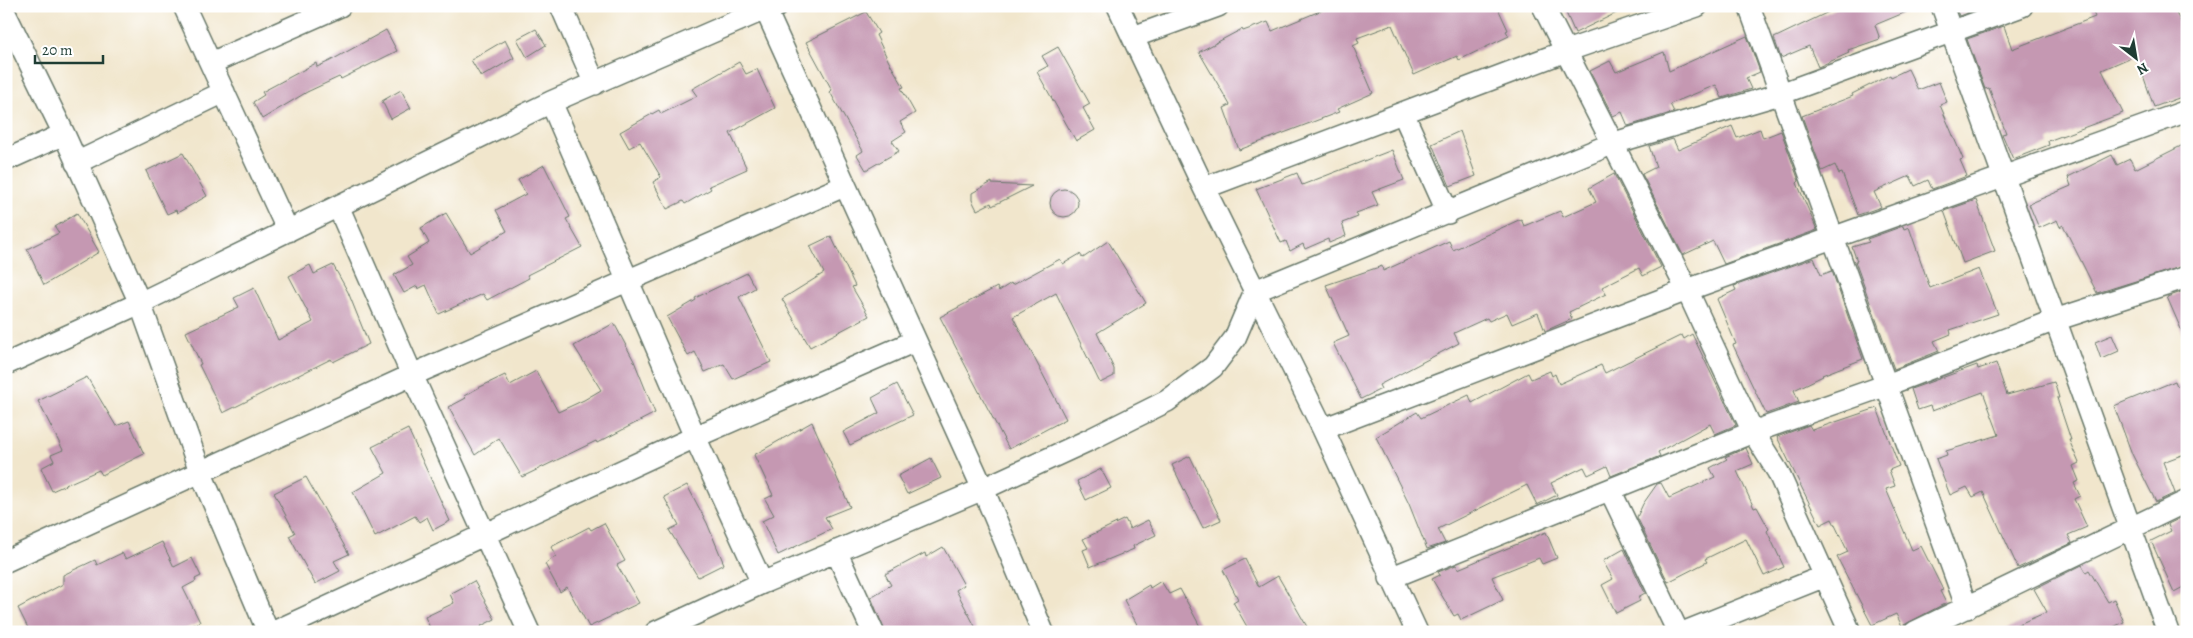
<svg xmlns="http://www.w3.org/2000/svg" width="2193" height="638" font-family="Alegreya,serif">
<rect width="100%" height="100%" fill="#fff"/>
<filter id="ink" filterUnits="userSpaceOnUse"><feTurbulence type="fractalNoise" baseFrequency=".02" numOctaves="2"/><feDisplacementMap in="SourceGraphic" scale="10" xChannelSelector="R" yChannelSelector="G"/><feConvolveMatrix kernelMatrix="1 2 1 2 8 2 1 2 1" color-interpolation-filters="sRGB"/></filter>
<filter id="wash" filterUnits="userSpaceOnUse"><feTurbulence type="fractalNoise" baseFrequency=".0096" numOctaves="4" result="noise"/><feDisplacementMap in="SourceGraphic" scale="20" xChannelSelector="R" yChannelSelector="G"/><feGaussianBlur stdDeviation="1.12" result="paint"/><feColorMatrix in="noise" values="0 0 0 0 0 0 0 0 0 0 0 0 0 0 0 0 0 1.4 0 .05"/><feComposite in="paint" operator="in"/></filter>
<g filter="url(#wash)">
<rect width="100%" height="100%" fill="#f1e6cc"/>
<g id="blocks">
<path fill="#c598b2" d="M1332 6H1497L1508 30 1506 31 1509 36 1459 60 1457 56 1414 75 1392 25 1357 38 1359 43 1353 46 1373 93 1337 109 1339 112 1239 150 1224 108 1230 105 1199 52 1242 29 1243 31 1268 22 1272 31Z
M1563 6H1631L1575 33Z
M1841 6 1918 7 1875 25 1880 39 1848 50 1849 53 1818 67 1809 46 1781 58 1774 38Z
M1955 6H1985L1959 16Z
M2090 6H2172L2187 33V95L2154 107 2136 55 2102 70 2123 113 2048 141 2049 145 2013 159 2002 134 2006 133 1989 88 1985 89 1967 39 2004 26 2012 49 2095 17Z
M866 12 879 33 876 35 889 62 904 87 901 88 915 113 900 122 906 132 892 141 899 151 866 170 857 155 863 151 830 92 832 90 806 42Z
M536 29 546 45 527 57 517 39Z
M386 30 397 51 341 79 339 77 307 92 262 119 253 102 264 95 262 92 316 63 317 67 330 61Z
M1747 36 1760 72 1746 78 1751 89 1722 98 1716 85 1670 104 1674 112 1628 126 1622 112 1613 116 1590 71 1610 61 1616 72 1664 52 1669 71Z
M505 40 514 58 481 77 471 60Z
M1058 47 1090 104 1083 108 1095 130 1076 141 1037 72 1048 66 1042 56Z
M739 62 746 74 757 69 775 108 730 133 747 169 709 186 711 189 685 204 683 201 667 209 653 182 661 177 640 142 629 148 620 132 659 110 661 114 697 96 692 89Z
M1908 69 1918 90 1939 82 1947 102 1940 105 1963 159 1960 160 1967 176 1932 189 1928 180 1915 186 1910 176 1874 192 1881 207 1858 215 1842 173 1839 174 1835 165 1822 171 1802 116 1853 96 1852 94 1890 75 1891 77Z
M401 90 411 108 391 119 382 101Z
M1732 126 1737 138 1760 129 1763 138 1781 131 1799 181 1797 183 1817 230 1724 264 1713 241 1683 255 1642 174 1656 167 1649 146 1673 139 1678 150Z
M1460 131 1476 176 1450 186 1432 144Z
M2187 143V265L2097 293 2063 225 2060 227 2057 220 2039 228 2029 204 2071 186 2068 177 2112 155 2117 165 2130 159 2135 169Z
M1392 150 1404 180 1372 192 1378 205 1356 213 1358 217 1342 223 1346 236 1329 243 1328 239 1305 249 1303 244 1290 251 1286 241 1281 243 1256 189 1297 173 1302 185Z
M183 153 207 196 177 213 176 210 167 214 146 171Z
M544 165 570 217 566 219 582 247 527 275 529 278 487 300 483 294 439 314 426 285 418 289 417 286 404 293 394 275 412 265 407 257 429 243 421 228 446 213 470 253 507 231 496 210 526 194 518 180Z
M1614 174 1661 267 1643 276 1639 268 1602 287 1606 294 1569 312 1572 319 1545 331 1538 313 1512 324 1507 313 1489 321 1487 318 1454 333 1459 343 1379 385 1381 389 1361 399 1333 343 1349 336 1326 285 1382 266 1383 271 1449 241 1453 250 1521 219 1524 226 1560 211 1563 217 1596 202 1589 188Z
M992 182V184L1032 186 992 206 991 203 977 210 972 200V193Z
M1050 203a14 14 0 1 1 28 0a14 14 0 1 1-28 0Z
M1976 200 1995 251 1963 263 1944 211Z
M77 213 99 252 44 285 27 249 59 233 55 227Z
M1903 226 1904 229 1909 227 1930 288 1979 269 1998 314 1950 330 1951 334 1934 341 1939 351 1894 369 1855 261H1857L1852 247 1869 242 1867 239Z
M831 236 855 286 852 287 869 316 810 347 782 299 824 273 810 246Z
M1108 241 1146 303 1097 333 1114 369V376L1100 383 1056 293 1013 317 1066 419 1009 449 940 317 997 287 999 291 1011 283 1012 285 1060 259 1063 264 1080 254 1083 258Z
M1814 258 1821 275 1832 271 1863 359 1822 375 1823 376 1794 390 1799 402 1766 414 1733 345 1736 344 1717 299 1736 290 1734 286Z
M310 265 314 274 333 265 348 292 369 344 333 362 331 359 223 413 199 365 201 364 186 332 239 307 234 298 254 288 278 340 313 322 289 276Z
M747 273 755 288 739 297 771 362 733 379 724 364 705 372 695 352 688 356 667 317 696 300 695 298Z
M2187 290V343L2167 297Z
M614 323 634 361 655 413 597 443 596 441 522 477 499 438 475 455 449 407 466 398 464 396 478 388 505 375 510 385 536 371 558 412 584 400 601 390 574 346Z
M1692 334 1736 425 1715 434 1710 424 1658 452 1660 456 1611 476 1607 466 1588 475 1584 467 1551 483 1557 495 1537 505 1527 485 1438 529 1445 543 1427 549 1409 504 1376 437 1417 412 1421 418 1469 395 1472 403 1528 373 1531 379 1550 371 1552 376 1555 374 1559 384 1601 365 1605 373 1682 335 1684 339Z
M2112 335 2119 351 2101 359 2095 342Z
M1996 363 2007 395 2054 382 2059 398H2057L2071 440H2069L2079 463 2073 466 2079 481 2074 483 2080 496 2074 499 2087 527 2068 535 2072 543 2018 568 1983 492 1973 497 1967 487 1950 495 1936 459 1947 455 1946 451 1999 435 1983 392 1932 411 1930 406 1918 410 1911 389 1977 365 1978 369Z
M87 377 116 426 129 421 144 454 102 475 99 470 52 491 41 468 54 461 51 455 63 450 38 401Z
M2175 381 2177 386 2187 382V453L2163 462 2175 493 2156 502 2132 454 2114 406Z
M897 384 913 415 850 445 843 432 879 413 872 398Z
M1877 408 1899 466 1889 470 1895 486 1886 489 1912 550 1921 546 1943 590 1940 591 1946 603 1902 626 1896 614 1872 625 1837 557 1848 552 1832 519 1820 525 1777 437 1809 425 1812 430Z
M812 422 850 507 825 517 832 529 778 555 762 521 774 515 765 499 773 495 754 455Z
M408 429 450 521 433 530 427 517 419 522 415 516 375 537 353 492 386 473 372 447Z
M1746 448 1753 464 1737 471 1754 508 1757 507 1769 529 1767 531 1784 567 1764 576 1746 539 1705 559 1707 562 1668 582 1637 517 1643 504 1657 484 1661 483 1669 498 1715 477 1710 468 1727 459 1725 457Z
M1190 456 1221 520 1203 528 1172 465Z
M931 458 941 478 907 494 898 476Z
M1101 469 1111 488 1086 500 1077 481Z
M306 477 349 554 334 561 340 571 315 584 289 536 295 533 274 493Z
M687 485 707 523 724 564 698 577 669 530 679 525 664 497Z
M2187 515V585L2174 592 2151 541 2171 531 2168 524Z
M1125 519 1130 529 1148 520 1156 535 1133 546 1134 549 1090 567 1083 550 1088 548 1083 539Z
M604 523 625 561 617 565 639 603 589 627 567 587 560 592 545 564 556 556 551 547 589 527 591 530Z
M1546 532 1557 558 1542 564 1539 558 1492 577 1503 600 1461 620 1458 614 1454 616 1432 579 1440 575 1438 572 1456 565 1458 569Z
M162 542 174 567 192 558 201 576 195 579 196 581 183 588 200 622 179 632H30L18 608 63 584V575L95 560 97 565 122 553 126 559Z
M943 547 964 585 956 590 978 632H885L871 597 891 585 885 574 925 553 926 557Z
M1624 549 1645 593 1638 597 1640 601 1616 613 1602 585 1613 579 1603 561Z
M1245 559 1259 587 1278 576 1310 632H1250L1233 602 1238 599 1223 570Z
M2082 565 2086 572 2089 570 2108 602 2114 599 2124 622 2103 632H2000L2047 612 2034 589Z
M474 581 495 619 481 626 484 632H432L425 617 454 603 450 594Z
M1161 581 1169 594 1180 589 1203 632H1141L1124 600 1149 585 1150 588Z"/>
</g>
</g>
<g filter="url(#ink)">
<use href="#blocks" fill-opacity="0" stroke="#687869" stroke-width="1"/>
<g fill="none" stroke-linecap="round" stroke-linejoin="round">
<defs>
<path id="street" d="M184 6 288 231
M561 6 595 84
M764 6 983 489 1043 632
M1118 6 1204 188 1323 429 1417 632
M1543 6 1687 290 1753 432 1778 472 1850 632
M1749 6 1967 608
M1942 6 2168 632
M6 15 64 134 140 303 200 471 268 632
M1133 37 1218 6
M211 63 340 6
M551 102 695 437 762 583
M1403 113 1448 213
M6 160 64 134
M76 163 224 92
M1204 188 1566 51 1697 6
M338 206 412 375 529 632
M6 364 140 303 551 102 765 9 777 6
M1323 429 1687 290 2187 111
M1610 490 1678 632
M836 551 873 632
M6 561 412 375 844 186
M1390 578 1753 432 1887 385 2055 320 2187 277
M274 632 695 437 915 341
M656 632 762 583 983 489 1089 440 1167 401 1213 367 1235 338 1255 291 1614 143 1780 94 2022 6
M1685 632 1825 576
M1915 632 2187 501"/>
</defs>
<use href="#street" stroke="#687869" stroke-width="24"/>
<use href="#street" stroke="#fff" stroke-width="21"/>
</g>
</g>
<rect width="2193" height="638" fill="none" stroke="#fff" stroke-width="25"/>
<g transform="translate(2136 58) rotate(149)" stroke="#ffffff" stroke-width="4" paint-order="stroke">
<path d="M0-4L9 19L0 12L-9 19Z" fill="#1f3d34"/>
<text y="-8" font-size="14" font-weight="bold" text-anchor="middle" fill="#1f3d34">N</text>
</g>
<path d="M35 55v8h68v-8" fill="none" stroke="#1f3d34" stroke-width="2.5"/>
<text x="42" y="55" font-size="15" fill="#1f3d34" stroke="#ffffff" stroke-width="4" paint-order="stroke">20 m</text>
</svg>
